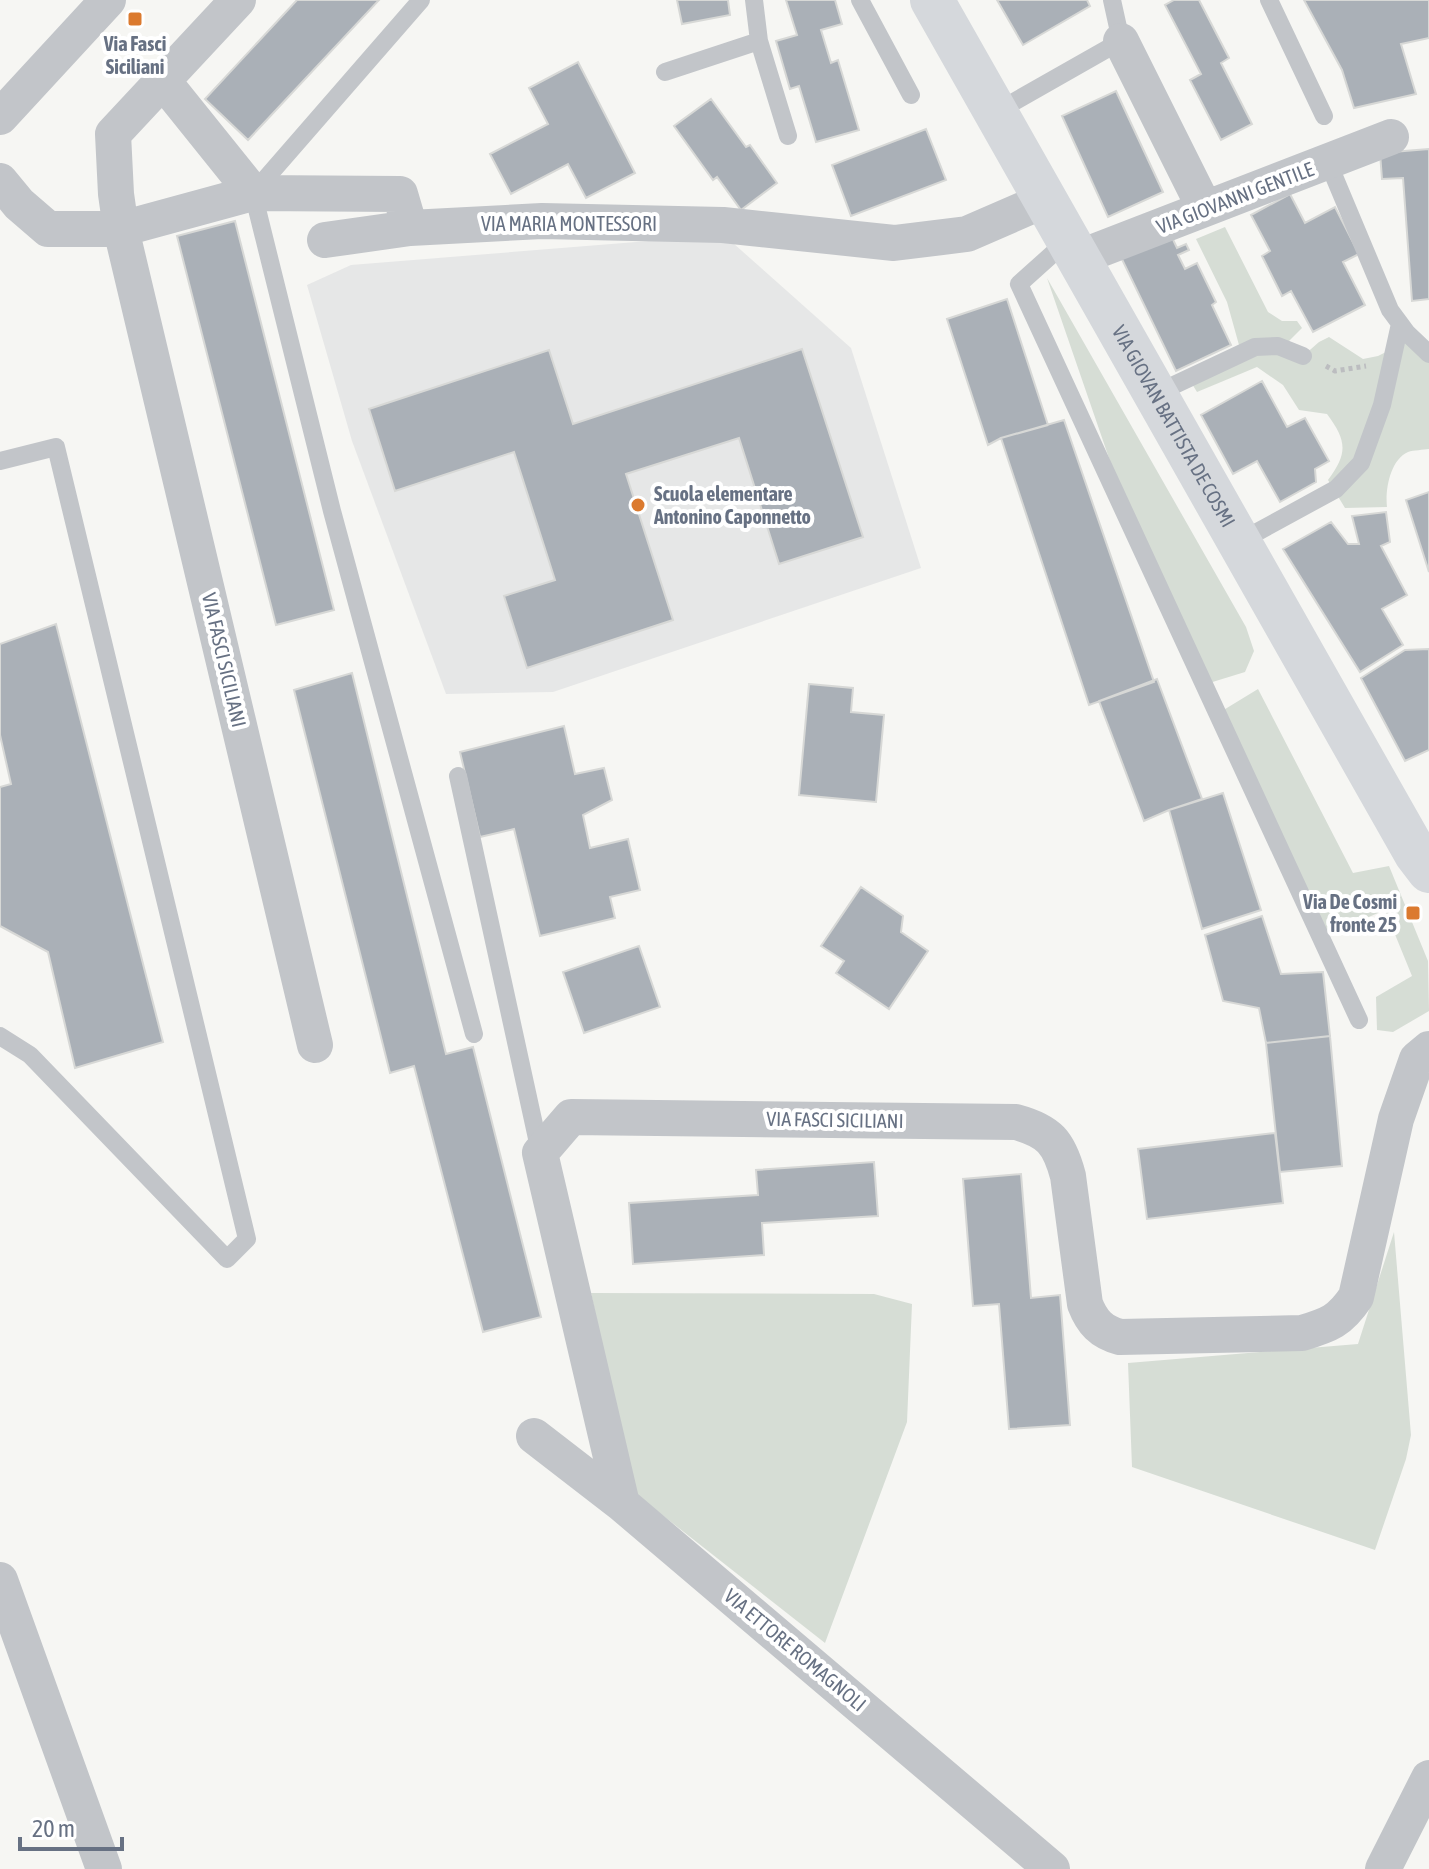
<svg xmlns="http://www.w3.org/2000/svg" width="1429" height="1869" font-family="'Asap Condensed',sans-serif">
<rect width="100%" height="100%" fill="#f6f6f3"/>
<path fill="#e6e7e7" d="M724 235 851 348 921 568 553 692 446 694 352 441 307 285 351 265Z"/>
<path fill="#d6ddd5" d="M1225 227 1268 312 1282 321H1297L1302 328 1278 352 1303 356 1319 342 1329 337 1363 359 1378 356 1408 341 1429 361V449C1423 450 1414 450 1408 452 1390 460 1385 490 1387 507L1345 508 1328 480C1348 453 1347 441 1327 414L1299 410 1283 385 1257 367 1197 392 1186 374 1239 345 1227 302 1196 239Z
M1047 278 1246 627 1254 651 1245 672 1206 684 1130 519Z
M1258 689 1353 873 1389 866 1428 961 1429 1011 1393 1032 1377 1030 1376 997 1412 976 1385 910 1320 938 1217 714Z
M1394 1232 1411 1435 1406 1459 1375 1550 1132 1467 1128 1363 1358 1344Z
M591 1293 874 1294 912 1304 907 1422 825 1643 633 1492Z"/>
<path fill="#aab0b7" stroke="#d7d8d6" stroke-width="2" d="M297 0H379L248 140 205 99Z
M677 0H728L730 15 682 24Z
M786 0H835L842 24 821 30 831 63 838 60 859 130 816 142 799 86 790 89 776 41 797 35Z
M997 0H1087L1090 6 1023 45Z
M1174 0H1199L1229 58 1221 63 1252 124 1221 140 1190 80 1201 74 1165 5Z
M1304 0H1429V38L1401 44 1416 94 1354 108 1342 70Z
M578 62 635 173 586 198 568 164 511 194 490 154 548 124 529 88Z
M1116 91 1163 192 1108 217 1062 116Z
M711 99 746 147 750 145 777 183 741 210 717 177 713 180 674 126Z
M926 129 946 180 851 216 832 165Z
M1429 149V299L1412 301 1403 178 1382 179 1380 153Z
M1290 194 1305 223 1335 207 1359 254 1343 262 1365 305 1313 332 1291 291 1282 296 1262 256 1270 251 1251 215Z
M235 221 334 610 276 625 177 236Z
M1168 229 1177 248 1186 244 1189 250 1178 255 1185 269 1197 263 1216 302 1212 305 1231 345 1176 371 1119 253Z
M1007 299 1048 425 1001 438 988 445 947 319Z
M802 349 863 537 779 564 739 438 626 474 673 620 527 668 504 596 555 580 514 452 395 491 369 409 549 350 573 424Z
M1262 381 1287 427 1305 418 1329 461 1315 469 1316 482 1280 502 1257 461 1233 474 1201 415Z
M1064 420 1154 682 1089 705 1001 438Z
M1429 492V572L1406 500Z
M1386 512 1390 542 1381 546 1407 595 1382 609 1403 645 1360 672 1283 549 1331 522 1348 544H1359L1352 516Z
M56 624 163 1042 75 1068 48 952 0 926V787L11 784 0 735V644Z
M1429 649V750L1405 761 1361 678 1405 650Z
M352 673 446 1054 473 1047 541 1317 483 1332 414 1066 390 1073 294 690Z
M1157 679 1202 799 1169 810 1144 821 1099 701Z
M809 684 853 688 851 712 884 715 876 802 799 795Z
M564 726 575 774 604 768 612 800 583 815 590 848 628 839 640 890 610 897 615 918 540 936 514 829 480 837 460 752Z
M1223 793 1261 910 1202 929 1169 810Z
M861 887 903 916 901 932 928 951 889 1009 836 973 844 961 821 946Z
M1262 916 1281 974 1323 972 1330 1036 1266 1043 1259 1008 1223 1001 1205 935Z
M639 946 660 1007 584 1033 563 972Z
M1330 1036 1342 1166 1280 1172 1266 1043Z
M1275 1133 1283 1203 1147 1219 1138 1149Z
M874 1162 878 1216 762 1223 764 1255 633 1264 629 1203 758 1195 756 1170Z
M1021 1174 1031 1298 1060 1295 1070 1425 1009 1429 999 1304 973 1306 963 1179Z"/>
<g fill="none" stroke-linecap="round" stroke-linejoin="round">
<path stroke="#bcbdc0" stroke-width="5" stroke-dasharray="4 4" stroke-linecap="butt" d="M1326 366 1335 371 1366 366"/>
<path stroke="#c2c5c9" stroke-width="18" d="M421 0 253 193 332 511 474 1034
M754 0 759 41 788 136
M860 0 911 95
M1269 0 1324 116
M665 72 759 41
M996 112 1121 41 1112 0
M1328 162 1390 310 1407 333 1429 354
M1068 240 1019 284 1359 1020
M1155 394 1255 347 1278 346 1303 356
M0 461 56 447 247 1239 227 1259 30 1055 0 1036
M1239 542 1336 489 1361 463 1382 405 1400 324
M458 776 540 1152"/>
<path stroke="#c2c5c9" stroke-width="36" d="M238 0 113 134 116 194 121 229 253 193
M1121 41 1205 209
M163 81 253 193 400 194 410 228 542 221 723 225 894 243 967 234 1045 200
M0 117 108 0
M0 181 19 204 48 229H121L315 1045
M325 240 410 228
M1078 258 1391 137
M534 1436 622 1504 1052 1869
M622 1504 540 1153 571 1117 1016 1122C1049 1131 1059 1142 1068 1176L1085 1304C1092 1322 1101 1332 1120 1337L1302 1333C1329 1325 1340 1321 1356 1297L1396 1119 1417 1059 1429 1049
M0 1580 104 1869
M1383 1869 1429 1778"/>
<path stroke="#d5d8dc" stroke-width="44" id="s1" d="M932 0 1416 854 1429 871"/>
</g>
<g fill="#db7a2f" stroke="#fff" stroke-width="3">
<rect x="127" y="11" width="16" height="16" rx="4"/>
<circle cx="638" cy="505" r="8"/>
<rect x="1405" y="905" width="16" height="16" rx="4"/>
</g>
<g text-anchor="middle" stroke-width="8" stroke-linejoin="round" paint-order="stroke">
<g font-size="20" font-weight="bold" fill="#677183" stroke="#fff">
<text x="135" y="51">Via Fasci<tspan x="135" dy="23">Siciliani</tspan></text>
<text x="654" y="501" text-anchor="start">Scuola elementare<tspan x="654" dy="23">Antonino Caponnetto</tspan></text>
<text x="1397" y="909" text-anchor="end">Via De Cosmi<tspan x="1397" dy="23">fronte 25</tspan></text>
</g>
<g font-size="20" fill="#677183" stroke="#fff">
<text transform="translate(1235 198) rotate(-21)" y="7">VIA GIOVANNI GENTILE</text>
<text x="569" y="231">VIA MARIA MONTESSORI</text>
<text dy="7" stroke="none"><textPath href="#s1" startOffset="490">VIA GIOVAN BATTISTA DE COSMI</textPath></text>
<text transform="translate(224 660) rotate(77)" y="7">VIA FASCI SICILIANI</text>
<text transform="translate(835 1120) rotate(1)" y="7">VIA FASCI SICILIANI</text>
<text transform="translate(795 1650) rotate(40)" y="7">VIA ETTORE ROMAGNOLI</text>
</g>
</g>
<path d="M20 1837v12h102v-12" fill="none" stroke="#677183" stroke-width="4"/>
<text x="32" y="1837" font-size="24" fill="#677183" stroke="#ffffff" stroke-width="6" paint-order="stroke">20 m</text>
</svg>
